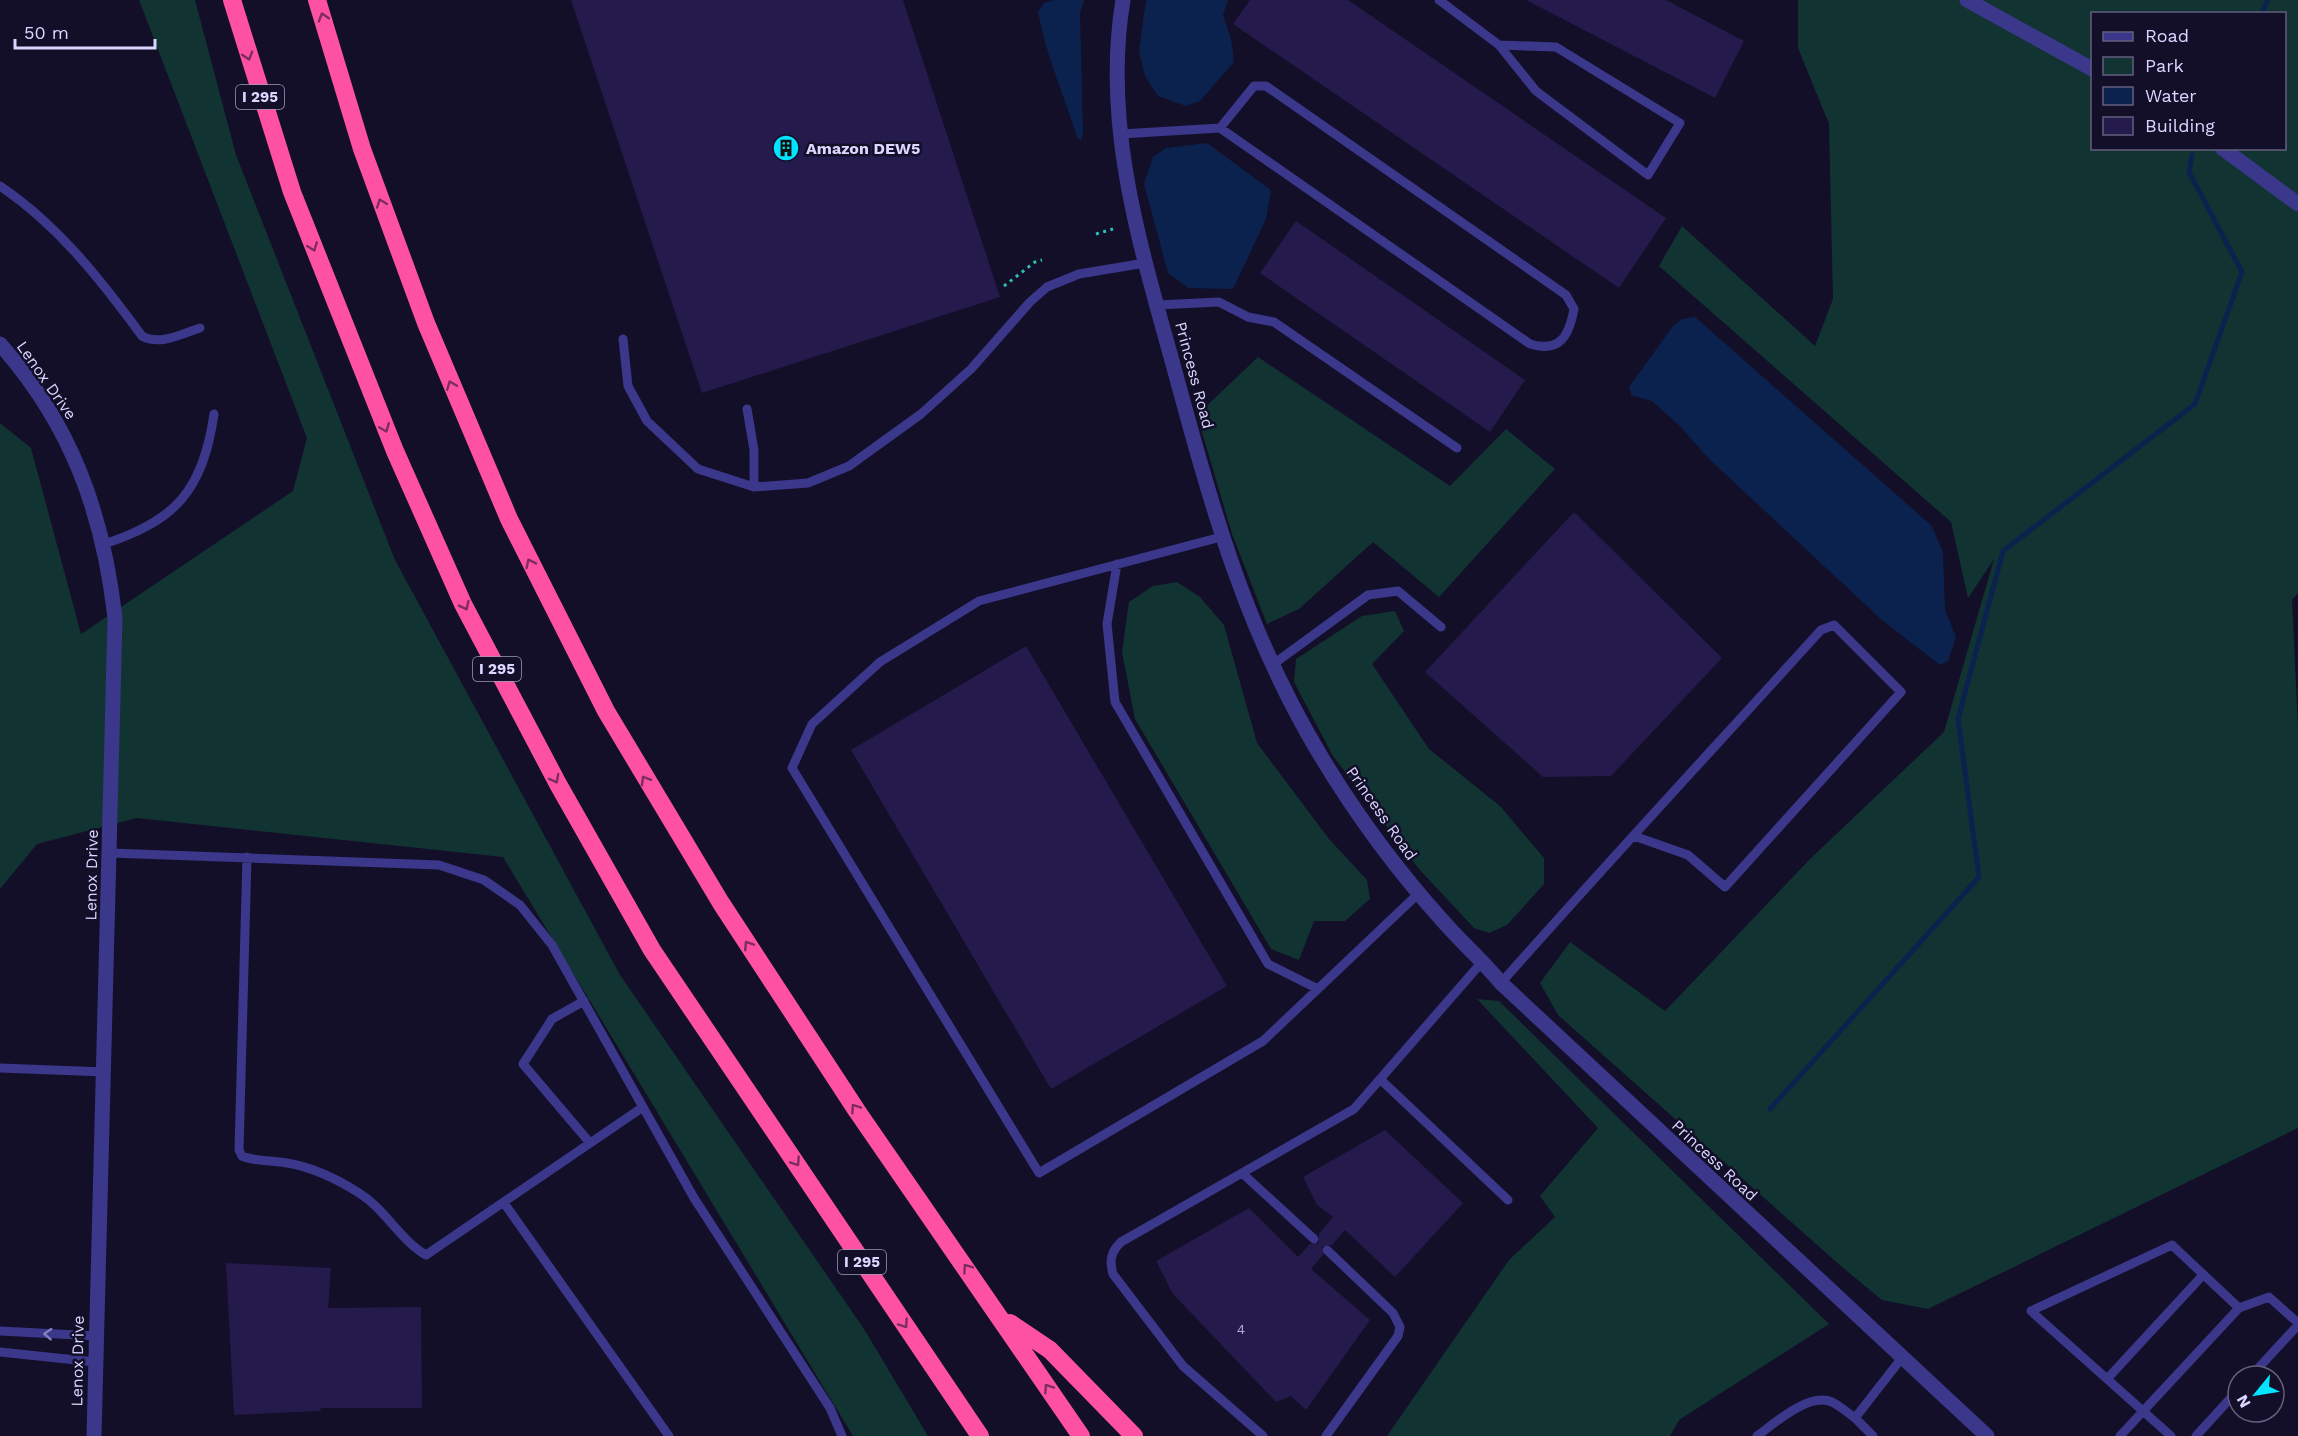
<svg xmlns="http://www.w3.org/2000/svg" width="2298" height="1436" font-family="'Work Sans',sans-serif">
<rect width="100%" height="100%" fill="#130f29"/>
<path fill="#113332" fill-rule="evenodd" d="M139 0H195L236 155 395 560 620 975 864 1329 928 1436H853L503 857 137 818 37 844 0 889V423L31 448 81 634 293 491 307 438Z
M1798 0H2298V593L2292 600 2298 728V1128L1928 1309 1882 1300 1842 1267 1558 1015 1540 983 1570 942 1665 1011 1810 859 1944 732 1994 559 1968 598 1951 522 1659 266 1682 226 1815 346 1833 299 1829 124 1798 48ZM2092 14H2284V148H2092Z
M1258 357 1450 486 1506 429 1555 469 1439 597 1373 542 1299 609 1267 624 1232 534 1197 415Z
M1177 582 1200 597 1224 625 1257 743 1329 839 1367 880 1370 899 1345 921H1314L1299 960 1271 949 1135 719 1122 652 1129 602 1153 586Z
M1395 611 1404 631 1372 664 1429 749 1500 806 1544 858V884L1507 925 1489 933 1474 928 1419 869 1333 756 1294 682 1296 659 1362 616Z
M1477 999 1499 1001 1829 1324 1679 1420 1670 1436H1387L1509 1260 1555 1217 1540 1196 1598 1128Z"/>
<path fill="#0a224d" d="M1054 0H1084L1080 14 1083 133 1081 140 1077 137C1064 95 1046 56 1038 12L1044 3Z
M1146 0H1228L1223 15 1231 39 1234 62 1200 101 1186 106 1158 96 1145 76 1139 51Z
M1207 143 1271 190 1266 219 1233 289 1188 288 1168 273 1144 184 1153 157 1166 148Z
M1695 317 1932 526 1943 553 1945 610 1956 637 1948 661 1940 665 1883 621 1708 458 1680 426 1652 401 1631 395 1629 387 1673 326 1682 319Z"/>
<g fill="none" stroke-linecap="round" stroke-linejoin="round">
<path stroke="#0a224d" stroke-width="5" d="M2261 14 2268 0
M1770 1109 1979 877 1958 719 2003 551 2195 404 2242 272 2189 172 2192 155"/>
</g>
<path fill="#241a4b" d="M571 0H903L1000 297 702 393Z
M1250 0H1348L1666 218 1619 288 1233 24Z
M1526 0H1666L1744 41 1715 98Z
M1296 221 1525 380 1490 432 1260 273Z
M1574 512 1722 658 1611 776 1543 777 1425 672Z
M1026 646 1227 986 1051 1089 851 750Z
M1385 1130 1463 1203 1395 1277 1345 1230 1332 1245 1322 1246 1323 1255 1311 1269 1370 1320 1306 1410 1291 1396 1276 1402 1173 1294 1156 1261 1249 1208 1298 1257 1310 1244 1319 1243V1234L1333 1217 1317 1205 1303 1177Z
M226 1263 331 1268 328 1308 421 1307 422 1408H321L320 1411 234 1415Z"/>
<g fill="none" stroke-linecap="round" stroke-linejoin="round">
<path stroke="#29c0b8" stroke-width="3" stroke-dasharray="3 4.5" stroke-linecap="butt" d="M1096 234 1113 229
M1004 286 1035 262 1042 260"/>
<path stroke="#3b378a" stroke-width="9" d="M1439 0 1499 45 1536 91 1648 175 1680 123 1556 47 1499 45
M1121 134 1220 128 1254 86H1266L1566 295 1574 309C1569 336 1560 353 1530 344L1220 128
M0 186C58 225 101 280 142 336 160 346 181 334 200 328
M1157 305 1219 302 1248 317 1274 322 1457 448
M623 339 628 386 647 421 698 469 754 487 808 483 849 466 921 414 971 369 1030 302 1047 287 1079 274 1145 263
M747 409 754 450V487
M1221 537 979 601 880 662 812 724 792 768 1039 1173 1263 1041 1419 893
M104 544C176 521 203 490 214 414
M1117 564 1107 624 1115 702 1268 964 1318 989
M1272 665 1368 595 1398 591 1441 627
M110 853 439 865 484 880 520 905 552 945 694 1198 830 1408 842 1436
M247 857 239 1150 242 1156C256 1162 271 1160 287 1163 312 1167 337 1179 359 1193 385 1209 400 1240 426 1255L643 1107
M1501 983C1606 864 1714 748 1821 630L1834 625 1901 692 1725 887 1688 855 1634 836
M584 1001 552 1019 523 1064 590 1143
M0 1068 105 1072
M1380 1079 1508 1200
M1242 1173 1314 1239
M504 1203 669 1436
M0 1331 96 1336
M0 1352 95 1362
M2251 1376 2298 1325
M2107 1379 2203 1275
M1263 1436 1183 1366 1113 1274C1109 1260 1111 1252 1121 1242L1354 1109 1482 962
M1326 1436 1398 1336 1400 1327 1393 1313 1327 1250
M1757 1436C1775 1423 1809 1392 1832 1402 1840 1406 1848 1413 1855 1418
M1873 1436 1855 1418 1901 1359
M2120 1436 2239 1308
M2171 1436 2031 1311 2172 1245 2239 1308 2269 1297 2298 1323
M2196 1436 2238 1390"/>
<path stroke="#3b378a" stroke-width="15" d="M1123 0C1102 126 1141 248 1174 368 1212 508 1246 633 1322 758 1357 816 1397 870 1442 920 1461 942 1483 961 1501 983L1987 1436
M1967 0 2092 69
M2222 148 2298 204
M0 344C71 424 103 512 115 618L94 1436"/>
<path stroke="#ff51a3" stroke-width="18" d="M232 0 292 192 395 451 463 604 558 784 652 950 980 1436
M317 0 362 149 426 323 509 519 606 711 721 903 857 1111 1081 1436
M1010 1323 1050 1350 1134 1436"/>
</g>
<defs><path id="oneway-chevron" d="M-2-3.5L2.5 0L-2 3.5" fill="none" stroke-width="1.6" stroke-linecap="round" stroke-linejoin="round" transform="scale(1.5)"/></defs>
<g stroke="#7d2d60">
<use href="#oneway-chevron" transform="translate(323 17) rotate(-107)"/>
<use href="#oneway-chevron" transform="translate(248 56) rotate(73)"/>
<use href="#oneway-chevron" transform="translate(381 203) rotate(-110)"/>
<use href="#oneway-chevron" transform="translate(313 247) rotate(69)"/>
<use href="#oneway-chevron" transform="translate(451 385) rotate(-112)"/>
<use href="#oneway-chevron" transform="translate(385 428) rotate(68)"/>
<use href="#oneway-chevron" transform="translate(530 563) rotate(-116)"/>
<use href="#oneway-chevron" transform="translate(465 606) rotate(64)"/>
<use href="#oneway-chevron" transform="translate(555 779) rotate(62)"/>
<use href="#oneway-chevron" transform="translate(645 780) rotate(-120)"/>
<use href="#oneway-chevron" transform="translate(748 945) rotate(-123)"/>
<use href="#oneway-chevron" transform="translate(855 1108) rotate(-124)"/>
<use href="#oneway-chevron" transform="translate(796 1162) rotate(56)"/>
<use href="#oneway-chevron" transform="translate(967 1268) rotate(-125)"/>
<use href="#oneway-chevron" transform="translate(904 1324) rotate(56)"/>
<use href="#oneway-chevron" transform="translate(1048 1388) rotate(-124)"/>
</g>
<use stroke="#837fbf" href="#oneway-chevron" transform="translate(48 1334) rotate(-177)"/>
<defs>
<symbol id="building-disc" viewBox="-11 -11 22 22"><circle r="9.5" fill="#02e4ff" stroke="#130f29"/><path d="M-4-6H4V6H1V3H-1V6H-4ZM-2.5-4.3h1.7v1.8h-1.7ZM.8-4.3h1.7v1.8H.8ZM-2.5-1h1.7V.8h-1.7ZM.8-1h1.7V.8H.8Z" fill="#111"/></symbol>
</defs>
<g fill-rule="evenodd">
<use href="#building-disc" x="771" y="133" width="30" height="30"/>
</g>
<g text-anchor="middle" stroke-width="5" stroke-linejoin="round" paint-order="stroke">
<g font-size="14" fill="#ada7d2">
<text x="1241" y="1334">4</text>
</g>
<g fill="#130f29" stroke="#9f9abf" stroke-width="1.5">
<rect x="236" y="85" width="48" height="24" rx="4.5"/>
<rect x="473" y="657" width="48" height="24" rx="4.5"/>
<rect x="838" y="1250" width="48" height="24" rx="4.5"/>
</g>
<g font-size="15" font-weight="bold" fill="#dbd6ff">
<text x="260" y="102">I 295</text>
<text x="497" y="674">I 295</text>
<text x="862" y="1267">I 295</text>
</g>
<g font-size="16" font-weight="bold" fill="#dbd6ff" stroke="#130f29" text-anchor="start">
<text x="806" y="154">Amazon DEW5</text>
</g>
<g font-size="16" fill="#dbd6ff" stroke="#130f29">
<text transform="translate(1195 375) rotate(75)" y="6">Princess Road</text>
<text transform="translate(47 380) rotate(55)" y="6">Lenox Drive</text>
<text transform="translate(1382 813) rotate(55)" y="6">Princess Road</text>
<text transform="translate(91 875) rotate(-89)" y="6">Lenox Drive</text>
<text transform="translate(1715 1160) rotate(43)" y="6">Princess Road</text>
<text transform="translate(77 1361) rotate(-89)" y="6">Lenox Drive</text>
</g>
</g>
<rect x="2091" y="12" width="195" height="138" fill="#130f29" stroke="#635f7f" stroke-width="1.5"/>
<rect x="2103" y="32" width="30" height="9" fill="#3b378a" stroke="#635f7f" stroke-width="1.5"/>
<text x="2145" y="42" font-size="18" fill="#dbd6ff">Road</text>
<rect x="2103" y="57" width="30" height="18" fill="#113332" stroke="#635f7f" stroke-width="1.5"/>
<text x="2145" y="72" font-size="18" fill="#dbd6ff">Park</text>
<rect x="2103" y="87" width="30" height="18" fill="#0a224d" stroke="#635f7f" stroke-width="1.5"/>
<text x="2145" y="102" font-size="18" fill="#dbd6ff">Water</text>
<rect x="2103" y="117" width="30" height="18" fill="#241a4b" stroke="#635f7f" stroke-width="1.5"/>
<text x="2145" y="132" font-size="18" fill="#dbd6ff">Building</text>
<g transform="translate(2256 1394) rotate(240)"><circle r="28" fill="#130f29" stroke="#635f7f" stroke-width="1.5"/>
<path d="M0-4.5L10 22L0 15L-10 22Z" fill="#02e4ff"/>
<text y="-9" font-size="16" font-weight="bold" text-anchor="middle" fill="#dbd6ff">N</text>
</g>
<path d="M15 39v9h140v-9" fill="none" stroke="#dbd6ff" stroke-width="3"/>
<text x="24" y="39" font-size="18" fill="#dbd6ff" stroke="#130f29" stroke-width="4.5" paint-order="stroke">50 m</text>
</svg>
